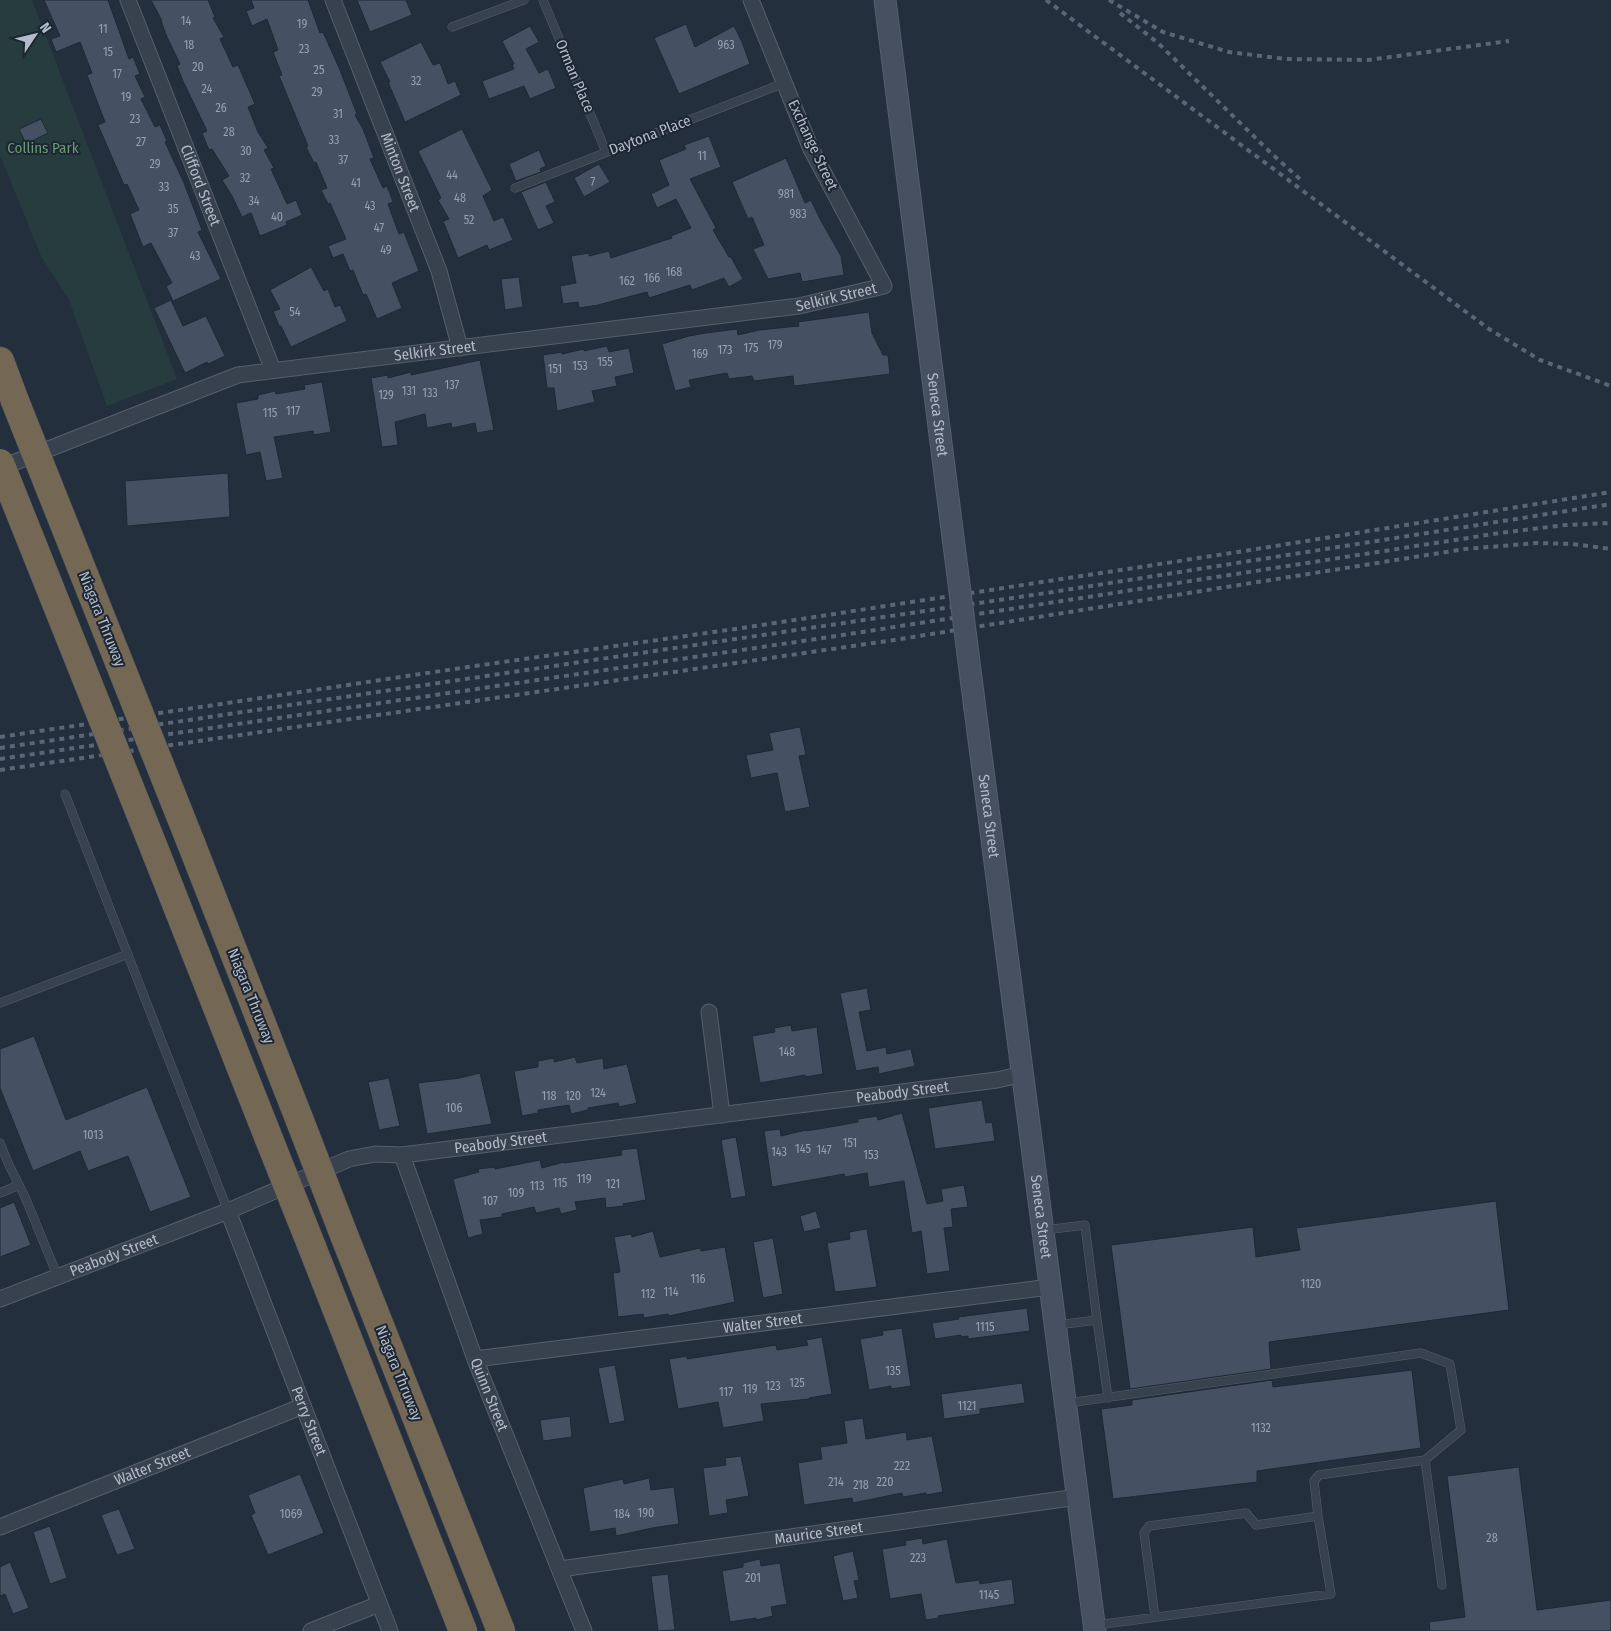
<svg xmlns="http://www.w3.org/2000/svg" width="1611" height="1631" font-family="'Fira Sans Condensed',sans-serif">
<rect width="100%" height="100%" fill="#242f3e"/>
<path fill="#263c3f" d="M0 0H32L177 379 107 406 69 300 41 256 0 155Z"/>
<path fill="#455162" stroke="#1f2835" d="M44 0H108L129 59 133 57 140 74 135 76 145 97 141 99 155 127 160 125 167 141 165 142 184 183 202 230 198 232 221 279 173 301 166 286 172 283 151 243 143 247 130 214 139 210 127 184 124 185 98 125 105 122 87 75 92 73 80 42 56 52 51 39 60 36Z
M151 0H208L215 17 213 18 224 37 220 39 233 67 238 65 255 104 248 107 258 132 268 148 264 150 274 168 271 169 287 204 296 200 302 215 286 222 287 225 260 236 251 213 242 217 232 196 222 180 229 176 212 149 209 150 202 133 207 131 183 81 177 66 180 64 167 37 161 21H162Z
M251 0H308L320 33 323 32 340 70 357 114 355 115 363 129 374 158 370 159 383 188 387 186 393 202 388 204 399 234 404 232 419 271 392 283 402 308 377 319 366 294 363 295 353 270 350 271 343 254 333 258 328 246 346 239 330 203 328 204 321 190 327 188 316 162 314 163 306 147 308 146 279 76 282 75 273 52 278 50 267 19 252 26 246 11 254 8Z
M357 0H406L412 15 370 32Z
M686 24 695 47 734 26 742 42 750 64 679 94 654 38Z
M530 26 539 42 526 49 539 73 548 69 556 88 530 99 524 86 489 99 482 81 514 69 512 65 514 64 502 41Z
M421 42 433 65 440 63 448 84 455 81 461 95 405 122 388 82H390L380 62Z
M41 119 48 133 26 144 19 129Z
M462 129 492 190 483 196 494 221 503 217 513 240 489 250 487 245 458 258 443 221 449 219 438 200 441 198 418 151Z
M709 136 721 167 690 179 716 228 713 230 729 257H731L743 279 729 287 724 278 692 290 690 285 649 298 647 292 598 305 579 308 578 302 563 304 560 286 576 283 571 256 589 253V256L609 251 611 258 672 238 671 236 691 228 676 199 657 208 651 194 669 185 659 160 686 149 684 145Z
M539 150 546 166 540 169 541 172 516 181 509 164Z
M786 158 805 203 811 200 820 219 841 256 844 275 802 282 800 273 768 279 753 249 764 245 752 217 748 219 732 182Z
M599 164 610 182 584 197 574 178Z
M546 182 555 202 546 206 554 223 538 230 521 192Z
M311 267 324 291 328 289 335 307 340 305 347 321 291 347 281 326H279L273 311 280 309 270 290Z
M519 277 523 307 505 310 501 279Z
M171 300 183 326 206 316 225 356 208 364 207 362 185 373 154 308Z
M869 312 872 333 883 355H888L890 374 794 386 793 376 754 381 752 376 729 379 727 373 689 380 691 387 675 391 662 344 689 336 706 333 737 329 738 335 759 330 799 326 798 322Z
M607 346 609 352 629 348 634 373 615 377 617 386 592 391 595 402 557 411 554 388H547L543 355 562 352V354L584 349V351Z
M480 360 494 430 477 433 475 423 452 428 451 423 427 428 425 414 395 422 398 445 382 447 371 378 388 375V378L411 372V375Z
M322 382 331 432 314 435 313 431 274 437 283 478 266 481 260 452 246 455 236 403 258 399V395L275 391 276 394 305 389 304 385Z
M228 473 230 517 127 526 125 481Z
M800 727 806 755 799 756 810 807 785 812 777 773 751 778 746 755 773 750 769 733Z
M867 988 871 1010 859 1012 867 1051 886 1047 887 1054 911 1049 915 1066 879 1074 878 1067 856 1071 840 993Z
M791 1025 792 1031 817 1027 823 1074 805 1077V1075L760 1083 752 1036 775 1032 774 1028Z
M34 1036 66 1120 147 1087 191 1197 150 1212 128 1156 88 1171 80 1151 33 1171 0 1088V1049Z
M575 1057 577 1063 603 1058 604 1069 627 1064 637 1103 619 1107 618 1103 588 1108V1110L571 1114 569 1105 538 1110V1113L522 1116 514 1071 538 1067V1061L554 1058V1062Z
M480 1073 492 1124 427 1134 418 1083 460 1078Z
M389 1078 400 1126 379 1130 368 1082Z
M982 1100 986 1123 992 1122 995 1141 935 1149 928 1108Z
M902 1113 927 1204 943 1201 941 1189 964 1185 968 1207 951 1209 953 1227 944 1228 950 1271 927 1274 921 1231 912 1233 904 1181 869 1187 867 1173 845 1177 844 1174 772 1187 764 1131 780 1129 781 1136 806 1130V1131L836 1126 858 1122V1119L877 1116 878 1120Z
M736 1137 746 1196 731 1199 721 1140Z
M637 1148 646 1200 623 1204 624 1206 606 1208 605 1198 575 1202 577 1210 561 1214 559 1208 536 1213 534 1207 502 1214V1217L480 1220 483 1234 468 1238 453 1179 479 1172 478 1169 495 1167V1169L540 1160 542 1168 564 1162V1163L622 1155 621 1150Z
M1496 1201 1509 1310 1269 1342 1271 1369 1130 1389 1111 1245 1253 1227 1256 1257 1300 1250 1296 1228Z
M14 1202 31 1245 0 1257V1208Z
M816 1211 821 1228 804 1232 800 1216Z
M867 1229 877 1287 835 1292 827 1243 850 1239 849 1232Z
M653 1231 660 1257 700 1248 701 1251 725 1247 735 1302 669 1316 668 1314 644 1318 643 1314 618 1317 613 1273 620 1272 614 1237 631 1234 632 1237Z
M773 1238 783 1294 763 1298 753 1242Z
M1027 1308 1030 1331 968 1339V1336L961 1337V1335L935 1339 932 1323 959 1319 958 1317Z
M902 1328 911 1386 891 1389V1386L869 1390 860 1339 883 1335 882 1331Z
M822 1337 832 1394 809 1398V1399L761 1404 764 1421 723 1428 718 1402 678 1409 669 1359 687 1356V1359L776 1345 777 1350 808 1345 806 1340Z
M615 1365 625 1421 609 1424 598 1368Z
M1412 1370 1421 1448 1257 1471V1482L1113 1499 1101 1409 1132 1405V1400L1272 1380 1273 1387Z
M1022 1383 1025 1403 980 1409V1414L944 1419 941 1394Z
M570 1416 572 1437 543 1441 540 1420Z
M863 1418 866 1439 906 1432 907 1440 932 1436 943 1492 926 1495V1493L903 1497 902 1493 853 1503 852 1498 804 1505 798 1463 822 1459 820 1447 847 1443 844 1421Z
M741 1456 749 1496 726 1500 728 1513 709 1516 703 1468 726 1465 725 1458Z
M1519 1467 1537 1610 1611 1600V1631H1430L1429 1622 1465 1617 1447 1476Z
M300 1474 324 1533 268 1555 251 1515 255 1513 248 1495Z
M649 1478 651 1490 674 1487 679 1524 652 1528 616 1536 615 1528 590 1532 583 1488 623 1479 624 1484Z
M119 1509 135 1549 117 1555 101 1515Z
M50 1526 67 1578 50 1584 33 1532Z
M922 1538 923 1544 947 1539 956 1583 979 1580 980 1584 1012 1579 1015 1604 938 1616 939 1618 926 1620 921 1594 890 1599 882 1549 906 1545 905 1541Z
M853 1551 859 1580 854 1581 858 1598 843 1601 833 1556Z
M760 1559 761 1566 780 1563 787 1604 771 1607 773 1616 756 1620V1618L730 1622 722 1571 743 1567V1563Z
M10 1562 29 1608 13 1614 5 1594 0 1596V1567Z
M668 1574 675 1630 658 1631 651 1576Z"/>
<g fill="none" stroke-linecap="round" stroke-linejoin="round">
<defs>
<path id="lane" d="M543 0 606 152
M452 27 524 0
M515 188 784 83
M65 794 228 1211
M0 1003 128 954
M0 1143 8 1163 25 1197 58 1277
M0 1193 19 1185
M1045 1230 1085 1225 1097 1320 1057 1325
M1097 1320 1108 1398
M1068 1403 1421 1353 1450 1364 1461 1430 1425 1460
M1318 1516 1314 1481 1319 1475 1425 1460 1442 1585
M1097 1625 1331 1594 1318 1516 1256 1525 1246 1513 1149 1526 1144 1533 1155 1617"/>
<g id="street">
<path id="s1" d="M128 0 273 370"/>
<path id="s2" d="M333 0 439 271 460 348"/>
<path id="s3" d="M0 468 238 375 799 306 884 286 811 149 751 0"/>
<path d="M709 1012 722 1115"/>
<path id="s4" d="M402 1155 475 1359 584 1631"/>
<path id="s5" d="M228 1211 390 1631"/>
<path id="s6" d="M0 1299 228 1211 349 1159 375 1154 402 1155 997 1080 1023 1074"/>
<path id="s7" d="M475 1359 1050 1287"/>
<path id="s8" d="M0 1527 303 1406"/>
<path id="s9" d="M560 1569 1078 1497"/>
<path d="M311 1631 379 1604"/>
</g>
<g id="secondary">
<path id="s10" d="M885 0 948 498"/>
<path id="s11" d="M975 709 1095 1631"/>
</g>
<path id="highway" d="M0 361 15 401
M191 843 300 1121
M156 853 269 1139
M344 1235 501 1631
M312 1247 463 1631"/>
</defs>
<use href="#lane" stroke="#565f6c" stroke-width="9"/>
<use href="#street" stroke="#565f6c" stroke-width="17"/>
<use href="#secondary" stroke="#565f6c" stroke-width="23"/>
<use href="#highway" stroke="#434c59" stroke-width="29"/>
<use href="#lane" stroke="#38414e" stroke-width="8"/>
<use href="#street" stroke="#38414e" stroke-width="15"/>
<use href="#secondary" stroke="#465061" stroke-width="21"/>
<use href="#highway" stroke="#746855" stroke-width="28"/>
<path stroke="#5a6575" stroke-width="4" stroke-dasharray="5 5" stroke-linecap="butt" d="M1046 0 1489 329 1540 360 1611 386
M1109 0 1163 32 1229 52 1285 59 1368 60 1509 41
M1120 13 1158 43 1271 153 1302 181
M0 737 461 668 749 627 1238 552 1611 492
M0 748 1053 592 1611 504
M0 759 830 637 1500 533 1565 525 1611 523
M0 770 894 640 1465 549 1537 543 1573 544 1611 549"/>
<defs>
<path id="secondary-bridge" d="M948 498 975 709"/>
<path id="highway-bridge" d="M15 401 191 843
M0 463 156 853
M300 1121 344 1235
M269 1139 312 1247"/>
</defs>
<use href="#secondary-bridge" stroke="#565f6c" stroke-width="23" stroke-linecap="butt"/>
<use href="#highway-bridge" stroke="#434c59" stroke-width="29" stroke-linecap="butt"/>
<use href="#secondary-bridge" stroke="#465061" stroke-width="21"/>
<use href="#highway-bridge" stroke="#746855" stroke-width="28"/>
</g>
<g text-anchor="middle" stroke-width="4" stroke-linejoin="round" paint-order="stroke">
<g font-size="12" fill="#98a1af">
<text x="186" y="25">14</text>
<text x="302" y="28">19</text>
<text x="103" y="33">11</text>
<text x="189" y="49">18</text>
<text x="726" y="49">963</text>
<text x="304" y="53">23</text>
<text x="108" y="56">15</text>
<text x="198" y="71">20</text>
<text x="319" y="74">25</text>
<text x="117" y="78">17</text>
<text x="416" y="85">32</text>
<text x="207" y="93">24</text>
<text x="317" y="96">29</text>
<text x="126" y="101">19</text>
<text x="221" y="112">26</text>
<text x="338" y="118">31</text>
<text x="135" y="123">23</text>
<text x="229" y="136">28</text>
<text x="334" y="144">33</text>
<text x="141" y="146">27</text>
<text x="246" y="155">30</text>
<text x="702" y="160">11</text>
<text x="343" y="164">37</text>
<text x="155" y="168">29</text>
<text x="452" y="179">44</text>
<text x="245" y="182">32</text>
<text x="593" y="186">7</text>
<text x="356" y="187">41</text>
<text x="164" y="191">33</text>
<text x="786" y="198">981</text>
<text x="460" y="202">48</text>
<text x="254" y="205">34</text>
<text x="370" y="210">43</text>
<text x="173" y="213">35</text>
<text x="798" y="218">983</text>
<text x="277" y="221">40</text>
<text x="469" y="224">52</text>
<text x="379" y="232">47</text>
<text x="173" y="237">37</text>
<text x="386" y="254">49</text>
<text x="195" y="260">43</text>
<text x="674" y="276">168</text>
<text x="652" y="282">166</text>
<text x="627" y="285">162</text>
<text x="295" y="316">54</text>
<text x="775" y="349">179</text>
<text x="751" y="352">175</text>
<text x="725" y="354">173</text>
<text x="700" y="358">169</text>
<text x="605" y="366">155</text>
<text x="580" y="370">153</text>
<text x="555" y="373">151</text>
<text x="452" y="389">137</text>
<text x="409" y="395">131</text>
<text x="430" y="397">133</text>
<text x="386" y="399">129</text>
<text x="293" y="415">117</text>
<text x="270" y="417">115</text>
<text x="787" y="1056">148</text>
<text x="598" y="1097">124</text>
<text x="549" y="1100">118</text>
<text x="573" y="1100">120</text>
<text x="454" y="1112">106</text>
<text x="93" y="1139">1013</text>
<text x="850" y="1147">151</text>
<text x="803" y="1153">145</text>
<text x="824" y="1154">147</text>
<text x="779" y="1156">143</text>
<text x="871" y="1159">153</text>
<text x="584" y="1183">119</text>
<text x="560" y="1187">115</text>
<text x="613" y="1188">121</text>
<text x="537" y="1190">113</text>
<text x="516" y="1197">109</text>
<text x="490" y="1205">107</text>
<text x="698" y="1283">116</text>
<text x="1311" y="1288">1120</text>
<text x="671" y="1296">114</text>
<text x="648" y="1298">112</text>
<text x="985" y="1331">1115</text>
<text x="893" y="1375">135</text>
<text x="797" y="1387">125</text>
<text x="773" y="1390">123</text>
<text x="750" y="1393">119</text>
<text x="726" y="1396">117</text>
<text x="967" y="1410">1121</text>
<text x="1261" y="1432">1132</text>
<text x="902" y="1470">222</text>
<text x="836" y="1486">214</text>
<text x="885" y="1486">220</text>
<text x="861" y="1489">218</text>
<text x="646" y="1517">190</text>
<text x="291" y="1518">1069</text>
<text x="622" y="1518">184</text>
<text x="1492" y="1542">28</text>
<text x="918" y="1562">223</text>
<text x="753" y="1582">201</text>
<text x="989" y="1599">1145</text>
</g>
<g font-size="15" fill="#b4bcc9" stroke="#1d2633">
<text transform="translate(575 76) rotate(67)" y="5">Orman Place</text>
<text transform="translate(650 135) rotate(-21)" y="5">Daytona Place</text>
<text transform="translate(813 145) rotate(65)" y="5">Exchange Street</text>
<text dy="5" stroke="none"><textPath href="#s2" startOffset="185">Minton Street</textPath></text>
<text dy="5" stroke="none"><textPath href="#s1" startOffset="199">Clifford Street</textPath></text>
<text dy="5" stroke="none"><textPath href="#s3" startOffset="859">Selkirk Street</textPath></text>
<text dy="5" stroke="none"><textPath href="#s3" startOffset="454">Selkirk Street</textPath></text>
<text dy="5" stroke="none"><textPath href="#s10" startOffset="418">Seneca Street</textPath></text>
<text transform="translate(102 619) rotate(68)" y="5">Niagara Thruway</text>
<text dy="5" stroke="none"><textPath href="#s11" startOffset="108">Seneca Street</textPath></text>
<text transform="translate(251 996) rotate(68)" y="5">Niagara Thruway</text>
<text dy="5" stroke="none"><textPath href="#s6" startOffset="934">Peabody Street</textPath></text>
<text dy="5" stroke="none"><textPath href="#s6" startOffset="529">Peabody Street</textPath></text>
<text dy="5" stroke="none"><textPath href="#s11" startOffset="512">Seneca Street</textPath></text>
<text dy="5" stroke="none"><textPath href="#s6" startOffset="122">Peabody Street</textPath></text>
<text dy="5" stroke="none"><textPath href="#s7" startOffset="290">Walter Street</textPath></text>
<text transform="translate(399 1373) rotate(68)" y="5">Niagara Thruway</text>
<text dy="5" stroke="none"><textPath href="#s4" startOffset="255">Quinn Street</textPath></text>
<text dy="5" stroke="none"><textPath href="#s5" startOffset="225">Perry Street</textPath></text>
<text dy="5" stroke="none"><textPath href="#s8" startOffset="164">Walter Street</textPath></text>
<text dy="5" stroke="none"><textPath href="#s9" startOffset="261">Maurice Street</textPath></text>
</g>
<g font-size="15" fill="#6b9a76" stroke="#1d2633">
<text x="43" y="153">Collins Park</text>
</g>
</g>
<g transform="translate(35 35) rotate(55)" stroke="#1d2633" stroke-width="4" paint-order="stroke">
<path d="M0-4L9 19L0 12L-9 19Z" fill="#b4bcc9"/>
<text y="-8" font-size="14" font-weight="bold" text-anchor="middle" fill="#b4bcc9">N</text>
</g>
</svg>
